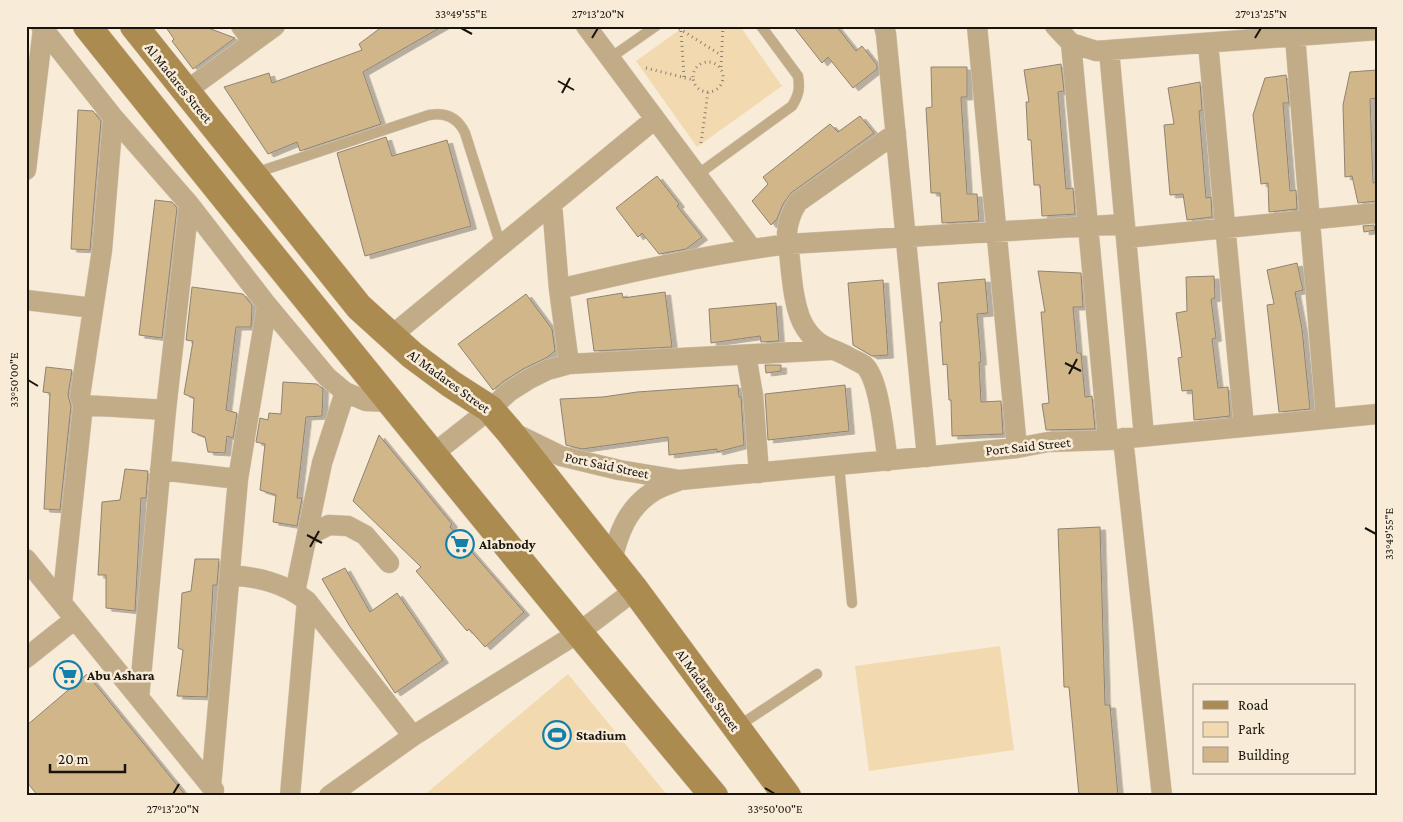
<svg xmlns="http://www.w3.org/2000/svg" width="1403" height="822" font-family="'Crimson Pro',serif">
<defs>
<filter id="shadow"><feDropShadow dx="5.5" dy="3" stdDeviation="0" flood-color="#0004"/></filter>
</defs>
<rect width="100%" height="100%" fill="#f8ecd8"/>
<path fill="#f2d9af" d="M685 26H740L782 86 697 147 636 61Z
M1000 646 1014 750 869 771 855 666Z
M568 674 668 796H423Z"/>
<path fill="#d1b68a" stroke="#8e8372" filter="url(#shadow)" d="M165 26H203L235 38 193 69 172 41 174 39Z
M383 26H443L363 72 381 124 300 151 297 142 268 154 224 87 269 73 272 83 362 50 359 44Z
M793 26H836L856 51 862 46 877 65V69L853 88 828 57 822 63Z
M1061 64 1064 91 1058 92 1066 189 1073 188 1075 214 1042 216 1040 185H1034L1031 140H1028L1026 102H1029L1024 70Z
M931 67H967V97H961L967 194H977L979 221 942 223 940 193H931L926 108 932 107Z
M1377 70V98L1370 99 1373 183 1377 182V201L1358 203 1352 176 1345 177 1343 105 1350 72Z
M1286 75 1289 103H1283L1290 191 1296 190 1297 209 1269 212 1268 183 1261 184 1253 115 1265 78Z
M1200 82 1202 110 1199 111 1206 198 1211 197 1212 217 1187 220 1183 194 1170 195 1164 125 1174 124 1168 88Z
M78 110 93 111 101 121 90 250 71 249Z
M860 116 874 133 791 193 783 204 777 219 771 225 752 201 768 184 763 177 830 124 838 132Z
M386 137 392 156 447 140 471 226 365 256 337 153Z
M657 176 679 204 677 206 702 237 686 249 659 254 642 233 638 237 616 208Z
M155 200 172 202 177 208 162 338 139 335Z
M1374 225 1375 230 1364 232 1363 226Z
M1297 263 1303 290 1295 292 1302 329 1310 409 1279 412 1267 305 1274 304 1267 270Z
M1038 271 1081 273 1083 307H1073L1077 353H1081L1085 397 1092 396 1095 429 1046 430 1042 404 1049 403 1041 312H1045Z
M1214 276 1215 298 1211 299 1216 338 1212 339 1218 388 1228 387 1230 416 1194 420 1192 390 1182 391 1178 358 1182 357 1176 313 1187 311 1186 277Z
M985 279 988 313 977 314 981 362H979L981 402 1001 401 1003 434 952 436 951 400H949L947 364 943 365 940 322H942L938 283Z
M883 280 888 355 872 356 853 345 848 283Z
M192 287 243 294 252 305 251 327H236L226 410 237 413 233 438 227 436 225 453 208 452 205 437 192 432 194 398 184 394 193 341 186 340Z
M665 292 672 347 594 351 587 299 622 293 623 298Z
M526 294 552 329 555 351 546 358 523 369 504 381 493 390 458 344Z
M776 303 779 341 761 342 760 336 711 343 709 309Z
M765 365H781V371L766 373Z
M46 367 72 370 68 395 71 406 60 510 44 509 50 393 43 392Z
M283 382 317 384 323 389 322 416 306 417 297 498H302L297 526 273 522 276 495 260 490 265 444 256 442 260 418 268 420 269 413 281 414Z
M738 385 739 397H741L744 445 717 452V449L669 455 668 437 582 449 566 445 560 399 603 397 637 392Z
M845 385 849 431 768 440 765 394Z
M379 435 452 524 450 527 524 612 485 647 469 629 467 631 416 571 421 567 353 501Z
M125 469 148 471 146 498H141L135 611 106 608V575H98L102 502 120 500Z
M1100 527 1105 705H1110L1118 796H1079L1069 687H1064L1058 529Z
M195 559H219L217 585H213L207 697 177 696 183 650 178 648 182 593 191 591Z
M345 568 370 612 397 593 443 660 395 693 349 625 322 579Z
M87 674 186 796H38L26 781V726Z"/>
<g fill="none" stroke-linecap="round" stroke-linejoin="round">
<defs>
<path id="lane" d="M610 58 656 26
M255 173 429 115C446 112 458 118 465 133L501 246
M697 175 792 106C799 95 800 88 798 76L761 26
M839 465 852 603
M737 727 817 674"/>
<path id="street" d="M41 26 113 117 189 204 267 305 327 377 345 392 366 401 390 402
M241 26 253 42
M586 26 752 249
M884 26 886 34 927 457
M977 26 1017 448
M1055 26 1071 43 1096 51 1377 30
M1295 36 1326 419
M1071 43 1108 440
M1208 43 1244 427
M1109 50 1144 436
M186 91 275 26
M26 170 43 29 41 26
M552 204 559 289 569 364
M1126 238 1377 213
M559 289C635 271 711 254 789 244L1125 224
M26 300 93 308
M391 336 655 119
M746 355 753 395 759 473
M83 405 166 410
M512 432 561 456 619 470 680 480 1017 448 1048 442 1108 440 1377 414
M1123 438 1162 796
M433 454 490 409 510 391 529 379 547 370 569 364 830 350
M888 461C884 439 880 379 864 365 859 362 852 359 847 356 830 347 819 348 806 329 791 308 791 260 787 233 788 221 791 212 798 202L896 133
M160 470 238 479
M307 536 329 525 348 526 365 535 389 563
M26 559 214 790
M612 561C618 534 627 509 651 493 659 487 671 484 680 480
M230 575C258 577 284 583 307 601L413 736
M295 592 322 463 345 392
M62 603 83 405 80 396 102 250 113 117
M26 658 75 619
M139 698 166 410 189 204
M211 786 238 479 267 305
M290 796 307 601
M329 796 413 736 578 633 635 590"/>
<path id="secondary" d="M87 26C294 284 502 542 714 796
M134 26 359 307 412 355 451 384 490 409 509 431 635 590 787 796"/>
</defs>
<use href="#lane" stroke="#d4c9b8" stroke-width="11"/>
<use href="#street" stroke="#d4c9b8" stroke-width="21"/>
<use href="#secondary" stroke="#d4c9b8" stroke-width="29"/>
<path stroke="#898173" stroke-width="3" stroke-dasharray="1 4" stroke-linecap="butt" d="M675 26 721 55
M681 31 684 77
M693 77a15 15 0 1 1 30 0a15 15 0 1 1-30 0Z
M721 67 723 26
M646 68 694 80
M701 143 708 92"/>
<use href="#lane" stroke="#c2ac87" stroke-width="10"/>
<use href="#street" stroke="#c2ac87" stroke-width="20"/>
<use href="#secondary" stroke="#ac8b51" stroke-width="28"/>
</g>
<path fill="none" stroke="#18140d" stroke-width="2" d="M461 28 472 34M592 38 598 28M1255 38 1261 28M558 81 574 90M562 93 570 78M1065 363 1081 371M1069 374 1077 359M28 380 38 386M1365 528 1376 534M307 535 322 543M310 547 319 531M765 788 775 794M173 794 179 784"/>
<defs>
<symbol id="supermarket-ring" viewBox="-11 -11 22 22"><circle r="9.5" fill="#f8ecd8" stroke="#1280a9" stroke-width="1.5"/><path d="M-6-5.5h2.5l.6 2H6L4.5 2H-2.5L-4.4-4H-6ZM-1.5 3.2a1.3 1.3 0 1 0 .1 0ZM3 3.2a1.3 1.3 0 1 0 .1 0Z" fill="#1280a9"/></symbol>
<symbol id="stadium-ring" viewBox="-11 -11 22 22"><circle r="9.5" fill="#f8ecd8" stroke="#1280a9" stroke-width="1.5"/><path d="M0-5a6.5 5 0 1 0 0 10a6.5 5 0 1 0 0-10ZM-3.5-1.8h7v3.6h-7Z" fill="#1280a9"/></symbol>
</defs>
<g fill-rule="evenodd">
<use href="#supermarket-ring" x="444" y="528" width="32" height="32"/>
<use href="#supermarket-ring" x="52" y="659" width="32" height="32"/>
<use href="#stadium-ring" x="541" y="719" width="32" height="32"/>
</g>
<g text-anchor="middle" stroke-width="5" stroke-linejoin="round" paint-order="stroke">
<g font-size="14" fill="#18140d" stroke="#f8ecd8">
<text transform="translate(179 83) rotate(51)" y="5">Al Madares Street</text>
<text transform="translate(449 381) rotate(36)" y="5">Al Madares Street</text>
<text transform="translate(1028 446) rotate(-6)" y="5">Port Said Street</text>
<text transform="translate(607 465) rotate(12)" y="5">Port Said Street</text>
<text transform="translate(708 690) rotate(54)" y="5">Al Madares Street</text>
</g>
<g font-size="14" font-weight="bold" fill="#18140d" stroke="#f8ecd8" text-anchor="start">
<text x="479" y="549">Alabnody</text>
<text x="87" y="680">Abu Ashara</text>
<text x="576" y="740">Stadium</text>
</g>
</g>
<rect width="1403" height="822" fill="none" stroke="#f8ecd8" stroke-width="55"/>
<rect x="1193" y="684" width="162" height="90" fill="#f8ecd8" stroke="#9e9687"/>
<rect x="1203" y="701" width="25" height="8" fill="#ac8b51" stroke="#9e9687"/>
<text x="1238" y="710" font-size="15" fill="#18140d">Road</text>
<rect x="1203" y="722" width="25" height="15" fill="#f2d9af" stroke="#9e9687"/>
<text x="1238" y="734" font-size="15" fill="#18140d">Park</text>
<rect x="1203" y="747" width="25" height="15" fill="#d1b68a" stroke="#9e9687"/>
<text x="1238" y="760" font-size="15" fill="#18140d">Building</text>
<path d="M50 764v8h75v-8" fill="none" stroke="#18140d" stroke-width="2.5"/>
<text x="58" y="764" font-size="15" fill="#18140d" stroke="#f8ecd8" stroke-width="4" paint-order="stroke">20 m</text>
<rect x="28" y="28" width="1348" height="766" fill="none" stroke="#18140d" stroke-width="2"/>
<g font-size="12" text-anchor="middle" fill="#18140d">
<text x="461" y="18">33°49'55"E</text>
<text x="598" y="18">27°13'20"N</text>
<text x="1261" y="18">27°13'25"N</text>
<text transform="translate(14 380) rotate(-90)" y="4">33°50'00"E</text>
<text transform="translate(1389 534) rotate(-90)" y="4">33°49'55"E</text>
<text x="173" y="813">27°13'20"N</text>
<text x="775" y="813">33°50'00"E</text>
</g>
</svg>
